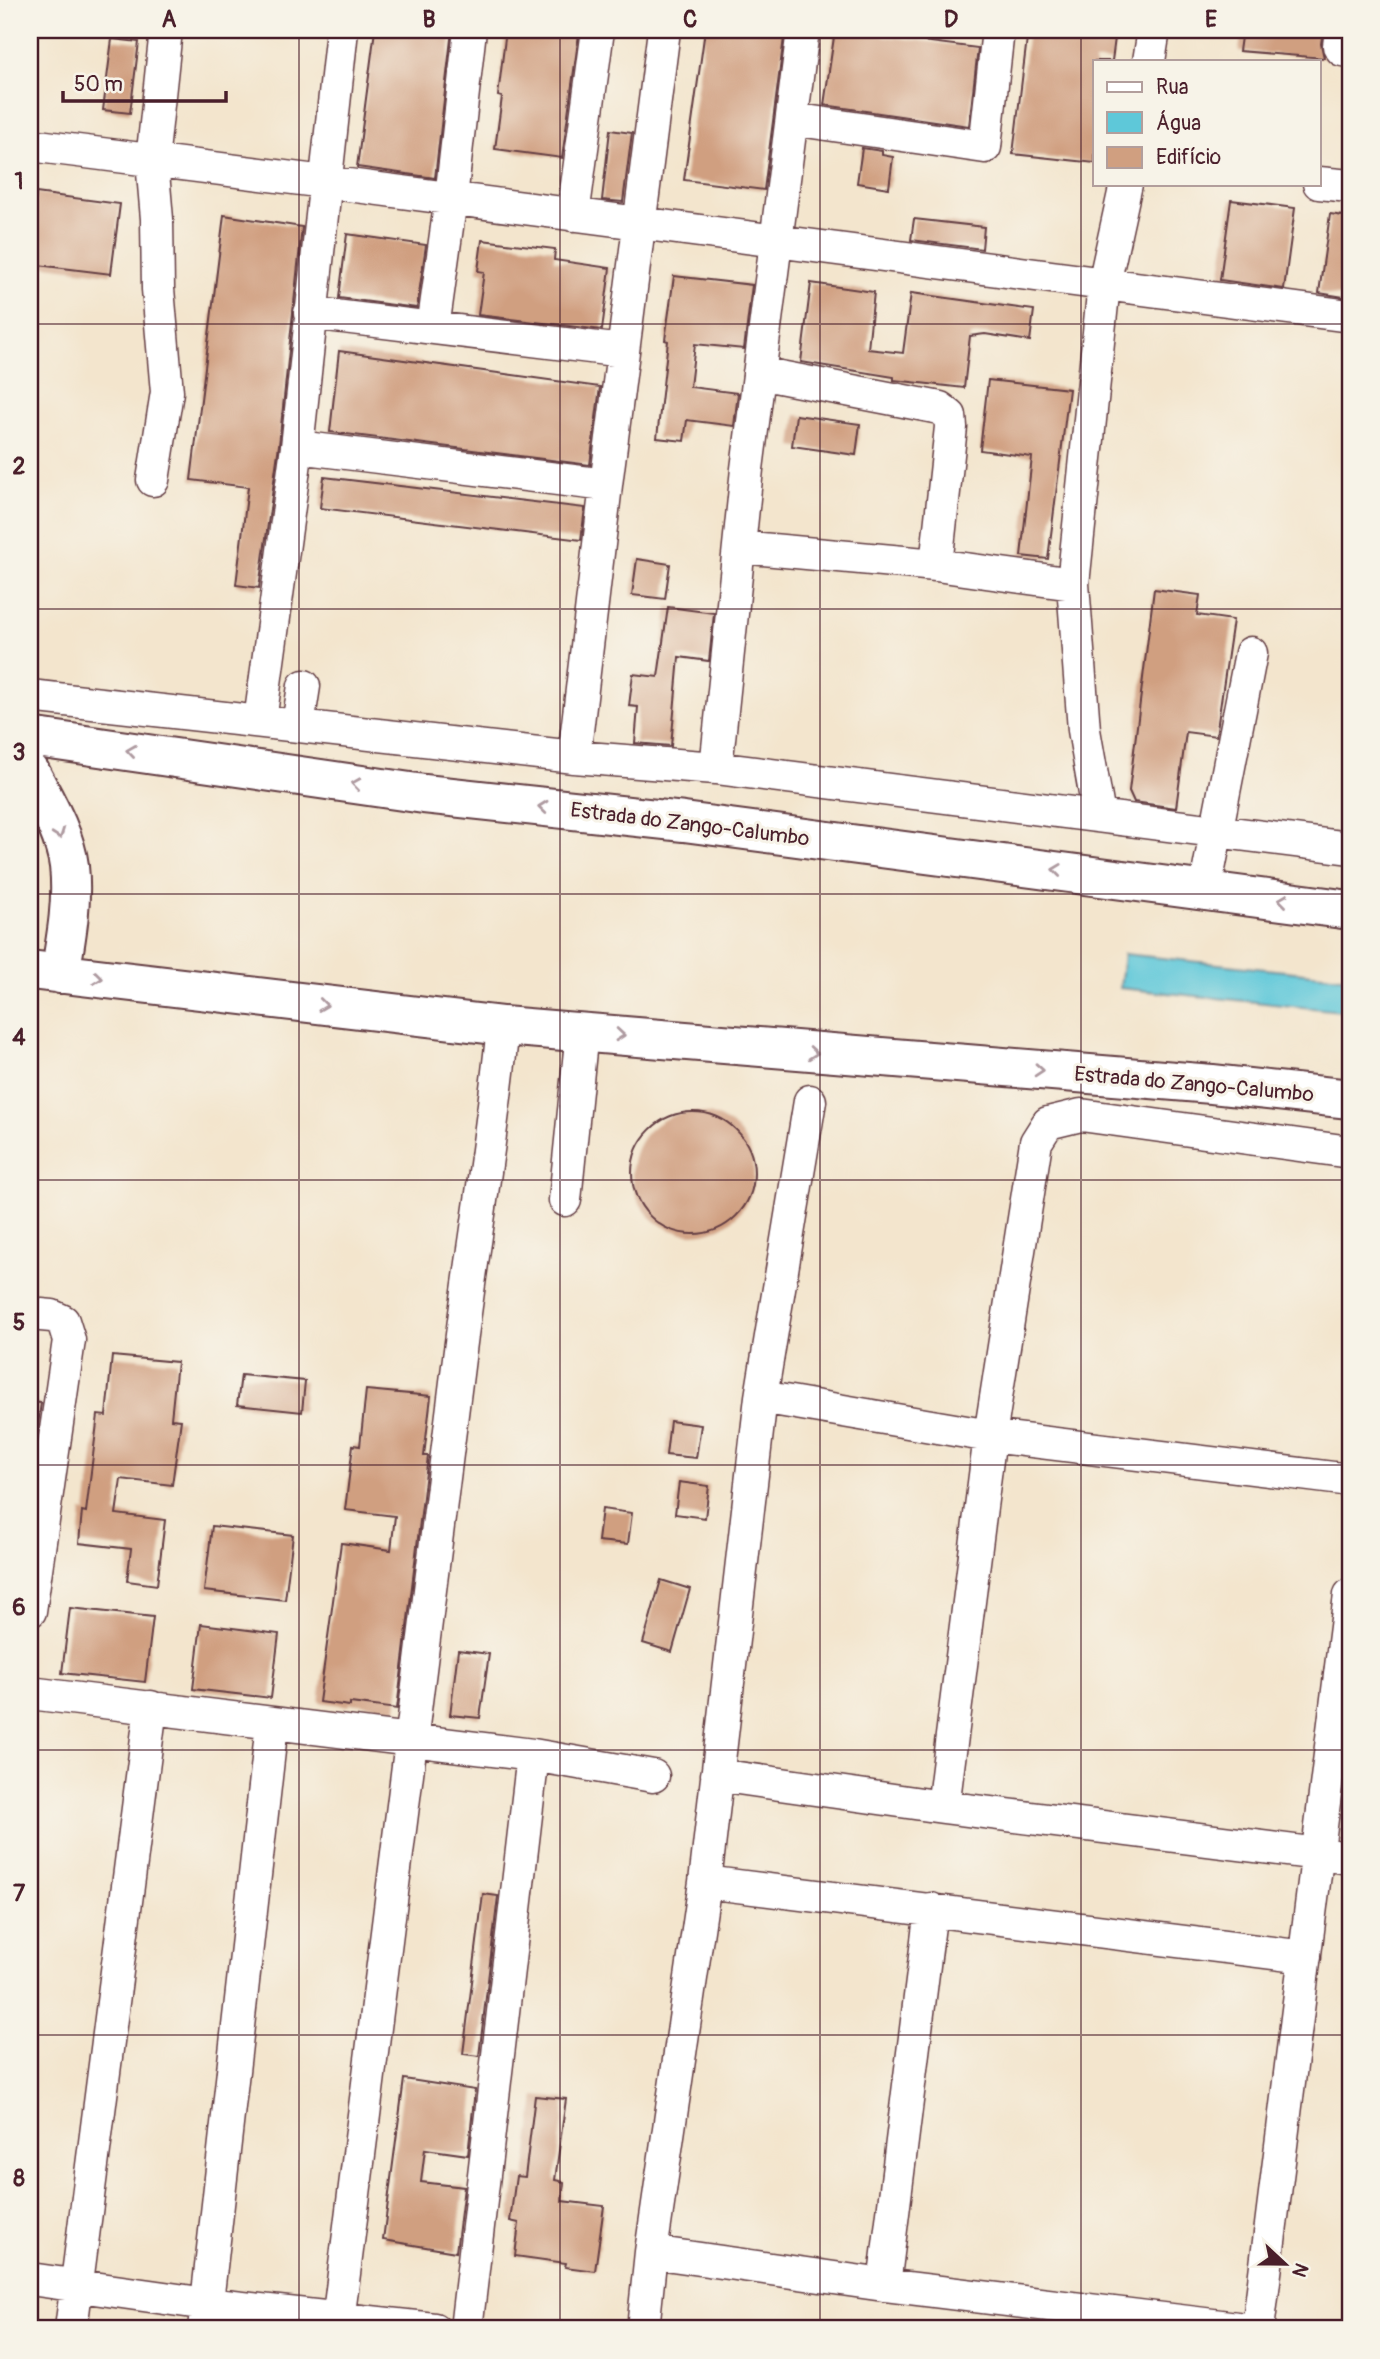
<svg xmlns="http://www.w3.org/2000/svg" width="1380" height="2359" font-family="Pangolin,sans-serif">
<rect width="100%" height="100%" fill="#f7f3e8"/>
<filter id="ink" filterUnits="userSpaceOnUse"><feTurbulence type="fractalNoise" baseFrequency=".0143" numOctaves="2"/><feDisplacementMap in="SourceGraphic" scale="14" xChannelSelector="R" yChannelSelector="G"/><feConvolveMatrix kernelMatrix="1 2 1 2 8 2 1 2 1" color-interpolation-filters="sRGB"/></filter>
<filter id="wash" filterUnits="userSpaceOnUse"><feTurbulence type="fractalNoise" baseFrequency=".00686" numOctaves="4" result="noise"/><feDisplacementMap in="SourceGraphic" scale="28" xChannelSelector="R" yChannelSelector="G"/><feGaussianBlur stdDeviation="1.57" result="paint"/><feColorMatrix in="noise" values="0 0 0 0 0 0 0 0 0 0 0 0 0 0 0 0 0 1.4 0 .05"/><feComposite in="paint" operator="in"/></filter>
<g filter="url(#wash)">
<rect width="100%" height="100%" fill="#f3e5cd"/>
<path fill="#5ec8d9" stroke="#547482" stroke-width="2" d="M1124 954 1350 978V1012L1120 988Z"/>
<g id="blocks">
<path fill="#d09f80" d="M375 30H452L435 178 357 167Z
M506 30H542L579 34 562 158 495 149 502 97 498 96Z
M705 30H785L764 190 684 180Z
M835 30 978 48 969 126 824 105Z
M1028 30H1116L1112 61H1095V163L1013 154Z
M1242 30H1323L1321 44 1324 58 1239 51Z
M112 39 139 42 130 113 103 110Z
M610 130 632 133 623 202 602 200Z
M862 148 882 151V155L893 157 889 188 857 183Z
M36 193 120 204 111 274 30 264V244Z
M1231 200 1295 208 1284 289 1220 280Z
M1330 214 1350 217V298L1319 293Z
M224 215 302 227 279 445 259 588 236 585 248 487 191 480Z
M914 219 984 227 982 249 911 240Z
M347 234 426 245 417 308 339 298Z
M482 240 555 249 554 260 610 268 602 330 478 315 484 272 478 271Z
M674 276 752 285 744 349 695 344 690 387 738 393 734 426 687 420 684 441 657 438 668 341 665 340Z
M811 283 874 292 868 349 903 353 911 293 1034 310 1030 341 985 334 970 336 964 388 894 380V377L801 362Z
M339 351 600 387 590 465 330 432Z
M988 380 1069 389 1048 559 1021 556 1032 457 980 450Z
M796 415 860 424 856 455 792 446Z
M324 477 585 508 581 540 320 508Z
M637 559 670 564 665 599 632 595Z
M1154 589 1200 595 1197 615 1233 620 1216 736 1186 732 1176 808 1134 802 1129 791Z
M668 607 714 613 709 661 679 657 671 746 635 743 638 707 629 706 633 674 658 677Z
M632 1173a61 61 0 1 1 122 0a61 61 0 1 1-122 0Z
M112 1356 177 1362 171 1419 181 1420 172 1485 121 1479 116 1514 165 1520 157 1585 127 1581 131 1549 79 1543 82 1511 86 1512 98 1415 106 1416Z
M241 1375 305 1381 302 1412 237 1405Z
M366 1390 431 1396 424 1456H428L397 1709 350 1703V1706L319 1702 341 1543 391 1550 395 1516 345 1510 353 1445 360 1446Z
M30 1402 41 1403 31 1473H30Z
M670 1421 701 1425 696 1458 666 1455Z
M679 1482 709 1486 705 1518 675 1514Z
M602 1509 632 1513 628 1544 598 1541Z
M212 1526 293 1535 285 1600 204 1591Z
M661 1580 690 1589 672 1652 643 1643Z
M70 1608 153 1617 145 1682 62 1673Z
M201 1624 279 1634 271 1698 193 1689Z
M458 1650 489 1654 480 1718 450 1715Z
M483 1894 498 1896 479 2056 463 2054Z
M404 2079 475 2090 468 2155 425 2149 421 2182 464 2187 456 2252 383 2240Z
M535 2096 566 2099 555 2180 564 2182 562 2201 604 2206 595 2271 565 2267 566 2263 515 2256 519 2223 510 2221 516 2176 525 2177Z"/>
</g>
</g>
<g filter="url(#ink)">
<use href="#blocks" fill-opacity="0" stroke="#633d43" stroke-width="2"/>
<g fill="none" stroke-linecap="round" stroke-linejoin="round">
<defs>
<path id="minor" d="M1341 30 1339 46 1342 50 1350 51
M1149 61 1154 30
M792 119 985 147 998 30
M30 145 325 182 1350 316
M1319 183 1350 186
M573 215 598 30
M310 313 623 351
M433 328 451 198 470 30
M759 373 940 408 950 416 951 427 936 565
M297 447 606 485
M153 480 167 392 158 289 157 219 152 161 166 30
M740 547 936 565 1073 584
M30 696 574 757 716 768 1350 848
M260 721 297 447 342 30
M298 725 304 686
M574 757 606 485 664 30
M716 768 747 469 803 30
M1099 816 1084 730 1073 584 1104 284 1126 184
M1205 890 1251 653
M565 1200 582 1031
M30 1314 52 1316 63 1321 69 1340 30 1611
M761 1397 990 1436 1350 1480
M30 1693 533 1755 653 1776
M717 1775 943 1807 1350 1858
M943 1807 990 1436 1036 1142 1048 1123 1081 1115 1350 1152
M705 1882 1305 1957
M651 2252 884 2285 1246 2329
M30 2279 207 2304 434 2329
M884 2285 931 1909
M71 2329 151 1707
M204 2329 272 1724
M337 2329C379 2008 417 1687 458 1366 472 1253 492 1140 503 1026
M466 2329 533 1755
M643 2329 651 2252 705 1882 761 1397 810 1101
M1258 2329 1350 1595"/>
<path id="major" d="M30 737 424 794 684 822 1350 910
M30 772C45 801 65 834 69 866 73 902 66 939 60 974
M30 970 503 1026 1212 1084 1350 1099"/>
</defs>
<use href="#minor" stroke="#633d43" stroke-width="35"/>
<use href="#major" stroke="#633d43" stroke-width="42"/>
<use href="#minor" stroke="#fff" stroke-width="32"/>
<use href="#major" stroke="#fff" stroke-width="38"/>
</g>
<defs><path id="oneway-chevron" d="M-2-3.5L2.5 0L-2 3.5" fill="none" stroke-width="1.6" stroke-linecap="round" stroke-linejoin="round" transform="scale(1.75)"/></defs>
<g stroke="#ae9aa0">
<use href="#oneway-chevron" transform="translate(131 751) rotate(-172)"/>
<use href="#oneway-chevron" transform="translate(356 784) rotate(-172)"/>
<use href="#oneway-chevron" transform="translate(543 807) rotate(-174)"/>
<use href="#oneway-chevron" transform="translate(59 834) rotate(70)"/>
<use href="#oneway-chevron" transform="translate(1057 870) rotate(-173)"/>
<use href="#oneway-chevron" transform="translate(1283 900) rotate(-172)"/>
<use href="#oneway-chevron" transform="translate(98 978) rotate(7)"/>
<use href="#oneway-chevron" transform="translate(323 1005) rotate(7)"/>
<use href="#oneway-chevron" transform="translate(620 1035) rotate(5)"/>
<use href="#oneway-chevron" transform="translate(813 1053) rotate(5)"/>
<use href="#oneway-chevron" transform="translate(1039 1070) rotate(4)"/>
</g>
</g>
<path fill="none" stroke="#4a1f2b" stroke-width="2" stroke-opacity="0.55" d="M299 30V2329M560 30V2329M820 30V2329M1081 30V2329M30 324H1350M30 609H1350M30 894H1350M30 1180H1350M30 1465H1350M30 1750H1350M30 2035H1350"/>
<g text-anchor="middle" stroke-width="6" stroke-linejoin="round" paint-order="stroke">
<g font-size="21" fill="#4a1f2b" stroke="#f7f3e8">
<text transform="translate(690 824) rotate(7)" y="7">Estrada do Zango-Calumbo</text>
<text transform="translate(1194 1084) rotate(5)" y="7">Estrada do Zango-Calumbo</text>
</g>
</g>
<rect width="1380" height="2359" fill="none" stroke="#f7f3e8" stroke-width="77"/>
<rect x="1093" y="60" width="228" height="126" fill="#f7f3e8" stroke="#b29e9c" stroke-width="2"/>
<rect x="1107" y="82" width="35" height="10" fill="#ffffff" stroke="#b29e9c" stroke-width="2"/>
<text x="1156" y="94" font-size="21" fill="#4a1f2b">Rua</text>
<rect x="1107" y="112" width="35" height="21" fill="#5ec8d9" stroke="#b29e9c" stroke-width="2"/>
<text x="1156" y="130" font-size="21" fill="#4a1f2b">Água</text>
<rect x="1107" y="147" width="35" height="21" fill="#d09f80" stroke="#b29e9c" stroke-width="2"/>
<text x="1156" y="164" font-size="21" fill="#4a1f2b">Edifício</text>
<g transform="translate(1285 2264) rotate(112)" stroke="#f7f3e8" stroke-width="5" paint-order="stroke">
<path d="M0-5L12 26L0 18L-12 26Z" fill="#4a1f2b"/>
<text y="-10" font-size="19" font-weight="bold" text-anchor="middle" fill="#4a1f2b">N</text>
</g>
<path d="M63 91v10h163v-10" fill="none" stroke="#4a1f2b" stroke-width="3.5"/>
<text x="74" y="91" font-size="21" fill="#4a1f2b" stroke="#f7f3e8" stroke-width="5" paint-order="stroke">50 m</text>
<rect x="38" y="38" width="1304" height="2282" fill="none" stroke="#4a1f2b" stroke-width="2.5"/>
<g font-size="23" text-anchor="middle" font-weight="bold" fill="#4a1f2b">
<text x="169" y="27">A</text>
<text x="429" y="27">B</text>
<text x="690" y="27">C</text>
<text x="951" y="27">D</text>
<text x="1211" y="27">E</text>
<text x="19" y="189">1</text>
<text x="19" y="474">2</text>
<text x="19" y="760">3</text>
<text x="19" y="1045">4</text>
<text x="19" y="1330">5</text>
<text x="19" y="1615">6</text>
<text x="19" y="1901">7</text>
<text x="19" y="2186">8</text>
</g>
</svg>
